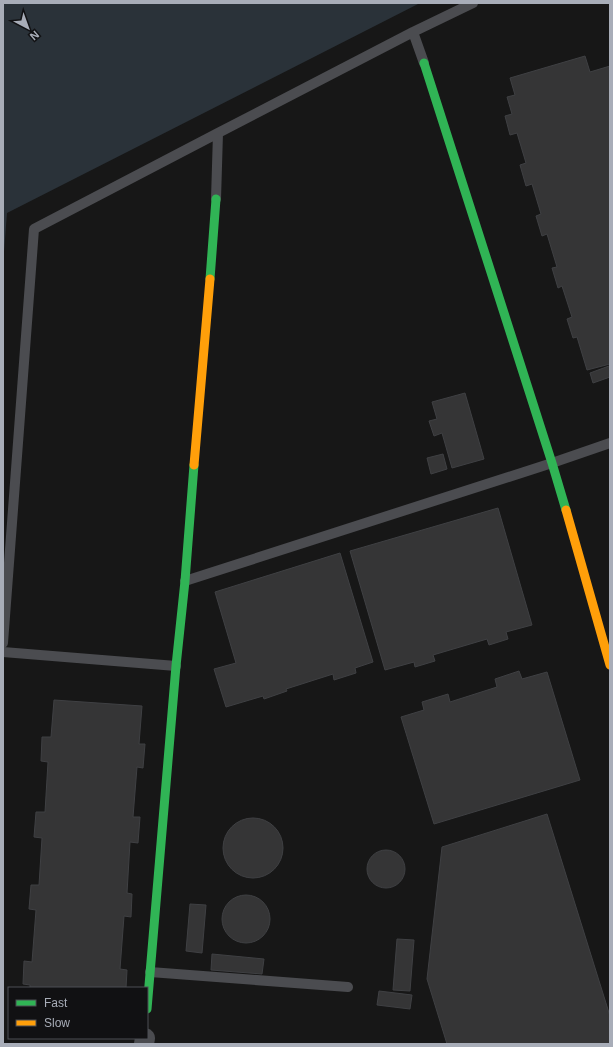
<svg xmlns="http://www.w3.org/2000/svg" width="613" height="1047" font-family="Arial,sans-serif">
<rect width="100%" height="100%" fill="#171717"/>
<path fill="#2a3239" d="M3 3H420L7 213 3 265Z"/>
<path fill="#353536" stroke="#3f4043" d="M585 56 590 72 610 66V364L587 370 577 337 573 338 567 319 572 317 562 286 558 288 552 268 557 267 547 234 542 236 536 216 541 214 532 184 526 186 520 165 526 163 517 133 510 135 505 116 512 114 507 97 515 95 510 78Z
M609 366 610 370V377L593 383 590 373Z
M465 393 484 459 452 468 442 433 434 436 429 421 437 419 432 402Z
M443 454 447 469 431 474 427 458Z
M498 508 532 625 506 632 508 639 489 645 487 639 433 655 435 661 415 667 414 662 385 670 350 551Z
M340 553 373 662 355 668 356 673 334 680 333 674 286 689 287 691 264 699 263 696 226 707 214 669 236 663 215 592Z
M519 671 522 679 547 672 580 780 434 824 401 717 424 710 422 702 448 694 450 702 497 687 495 679Z
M54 700 142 706 139 744H145L143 768 137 767 133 817H140L138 843 130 842 127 893 132 894 131 917 124 916 120 969 127 970 126 988H30V985L23 984 24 961 32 962 36 910 29 909 31 885H39L42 838 34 837 36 812H45L48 762 41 761 42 737H51Z
M547 814 610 1016V1044H447L427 979 442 847Z
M223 848a30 30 0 1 1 60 0a30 30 0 1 1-60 0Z
M367 869a19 19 0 1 1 38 0a19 19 0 1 1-38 0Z
M222 919a24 24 0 1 1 48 0a24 24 0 1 1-48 0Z
M190 904 206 905 202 953 186 951Z
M397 939 414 940 410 991 393 990Z
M212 954 264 959 262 974 211 970Z
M379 991 412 995 410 1009 377 1005Z"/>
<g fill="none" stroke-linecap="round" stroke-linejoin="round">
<path stroke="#4b4c50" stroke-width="10" d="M424 63 413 32 473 3
M216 199 218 133 413 32
M185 581 552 463 610 443
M3 643 34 229 218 133
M3 652 176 666
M150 972 348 987"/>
<path stroke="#4b4c50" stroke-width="20" d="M144 1044 145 1038"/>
<path stroke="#30b455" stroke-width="9" d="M424 63 552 463 566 510
M210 279 216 199
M147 1009 176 666 185 581 194 465"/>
<path stroke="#ff9f0a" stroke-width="9" d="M194 465 210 279
M566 510 610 665"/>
</g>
<rect width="613" height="1047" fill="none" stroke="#a8adb8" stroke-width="8"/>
<rect x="8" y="987" width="140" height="52" fill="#111113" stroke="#4d4f55"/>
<rect x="16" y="1000" width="20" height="6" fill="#30b455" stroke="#4d4f55"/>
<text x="44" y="1007" font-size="12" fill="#a8adb8">Fast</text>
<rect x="16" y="1020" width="20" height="6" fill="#ff9f0a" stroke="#4d4f55"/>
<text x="44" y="1027" font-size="12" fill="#a8adb8">Slow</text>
<g transform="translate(28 28) rotate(139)" stroke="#111113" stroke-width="3" paint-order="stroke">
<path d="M0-3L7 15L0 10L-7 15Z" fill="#a8adb8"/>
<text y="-6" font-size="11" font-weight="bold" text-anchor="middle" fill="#a8adb8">N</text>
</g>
</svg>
